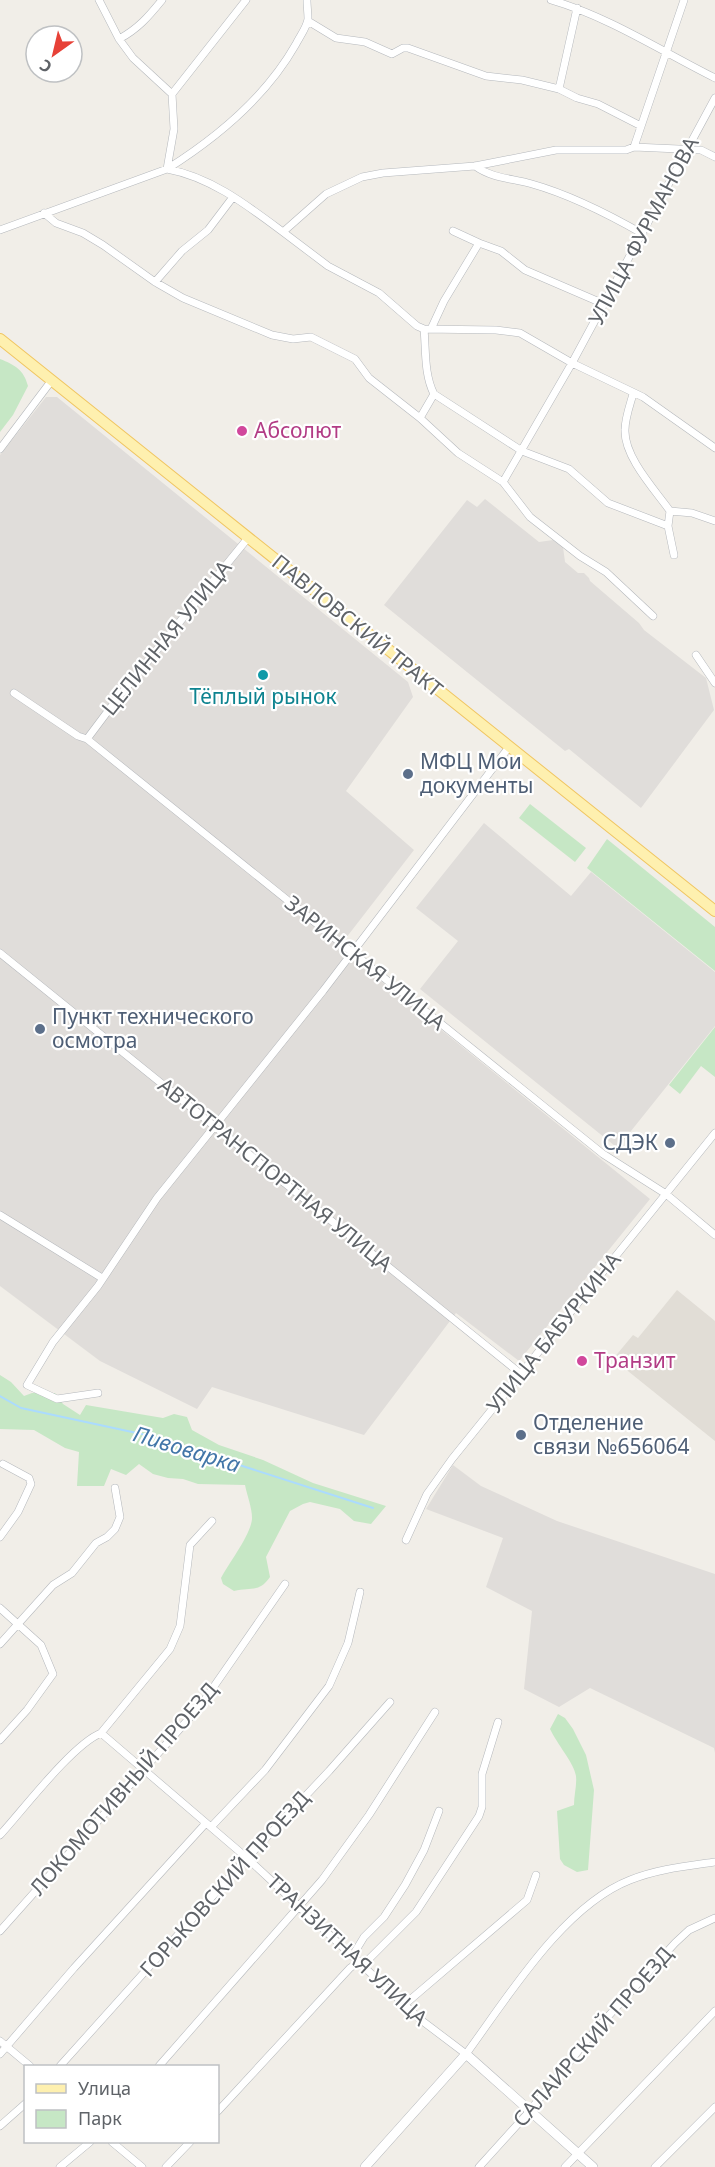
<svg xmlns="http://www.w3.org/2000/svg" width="715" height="2167" font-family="'Noto Sans',sans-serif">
<rect width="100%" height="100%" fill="#f1eee8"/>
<path fill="#e0ddda" d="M46 397H57L408 682 413 697 346 791 414 850 339 947 650 1199 519 1361 456 1313 364 1435 212 1387 197 1409 100 1361 0 1286V455Z
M485 499 539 542 553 540 563 547 565 562 578 573H584L589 578 590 581 639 623 644 630 706 678 714 710 641 808 569 749 565 751 384 605 467 500 477 507Z
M484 823 571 896 591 872 715 972V1026L619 1146H615L420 989 458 941 416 908Z
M453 1465 481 1486 557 1521 715 1574V1753L714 1748 590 1688 559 1707 524 1689 532 1611 486 1587 503 1538 426 1509Z"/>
<path fill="#e1ddd6" d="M677 1290 715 1321V1441L613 1359 633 1335 638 1338Z"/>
<path fill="#c6e7c5" d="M0 359C15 365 24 370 28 386L13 415 0 432Z
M530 804 586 848 575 862 519 818Z
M607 839 715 927V971L587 868Z
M715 1027V1077L701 1066 680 1094 669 1085Z
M0 1375 11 1382 24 1396 32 1393H55L63 1404 80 1415 86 1405 163 1418 174 1414 187 1417 192 1430 219 1445 263 1460 313 1483 386 1506 371 1524 354 1521 340 1509 310 1502 303 1504 290 1511 266 1557 270 1577C259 1593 251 1587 234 1591L223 1584 221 1578C229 1563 252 1533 252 1518 252 1508 247 1495 245 1485L198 1484 183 1479 168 1478 153 1474 139 1464 126 1475 111 1469 104 1486H77L79 1452 65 1448 34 1430 0 1429Z
M558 1714 565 1718 573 1729 586 1755 594 1790 588 1870 577 1872 564 1865 560 1859 557 1811 574 1805C574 1795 577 1785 576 1776 574 1763 557 1744 550 1729Z"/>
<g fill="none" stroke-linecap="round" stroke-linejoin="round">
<path stroke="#abdbfe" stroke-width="2" d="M0 1396 21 1408 146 1435 373 1508"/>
<defs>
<path id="minor" d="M99 0 119 39 133 58 172 94 174 129 167 169C218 137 266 97 296 44 300 36 307 27 308 19 308 13 307 6 307 0
M551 0C609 17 661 51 715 78
M308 21 336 38 365 42 392 54 403 48H408L486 76 522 80 559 89 577 98 598 104 641 126
M119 39C138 29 149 16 162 0
M559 89 577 8
M172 94 246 0
M634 147 684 0
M475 166C493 179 512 178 532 184 571 195 608 214 643 234
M44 213 56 223 83 233 103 245 155 282 183 298 272 335 293 339 311 337 355 359 369 378 420 418 458 453 503 482 530 517 580 556 606 572 653 616
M0 230 167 169C211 177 248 206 283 232L326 194 362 177 383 173 475 166 556 150H626L634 147 701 150 715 157
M453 231 479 243
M283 232 328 266 379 293 417 326 424 329 496 330 520 333 572 363 643 397 715 448
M155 282 182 251 208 230 233 197
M424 329C426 349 424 375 434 394L522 451 569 469 608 503 668 526 674 555
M431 329 444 301 479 243 501 251 525 270 604 304
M633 394C630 405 625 418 625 430 624 457 655 490 670 511L668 526
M420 418 434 394
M0 449 52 380
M503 482 572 363 715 98
M670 511 692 513 715 521
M696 655 715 683
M14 693 78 736 87 739 603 1154 666 1194 715 1235
M87 739 117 699 248 538
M0 953 521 1374
M0 1215 102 1278
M98 1393 57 1399 27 1385 53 1342 98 1286 157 1198 323 991 509 747
M0 1537 18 1512 31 1484 29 1478 3 1464
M406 1540 427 1494 452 1459 715 1133
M0 1608 41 1645 53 1674 27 1710 0 1740
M0 1644 53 1585 72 1573 96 1543 107 1537 115 1529 120 1517 115 1488
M101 1733 247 1858 421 2020 466 2054C508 1997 563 1906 630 1880 657 1869 687 1866 715 1862
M211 1827 265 1770 329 1686 348 1643 360 1592
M0 1835C23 1810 72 1745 101 1733L170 1649 180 1626 190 1545 212 1521
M0 1931 201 1705 285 1584
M353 1955 364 1937 384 1917 405 1885 424 1850 439 1811
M404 2005 527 1900 536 1875
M0 2041 30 2066
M0 2054 74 1968 206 1823
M60 2066 247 1858 329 1771 390 1702
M159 2066 322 1880 369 1815 435 1712
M218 2111 350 1968 360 1961H367L416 1912 479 1816 482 1807V1774L498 1722
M0 2126 26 2103
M112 2142 142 2167
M60 2167 90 2142
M166 2167 190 2142
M479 2167 527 2114 592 2034 675 1943 689 1930 715 1918
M565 2167 715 2011
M655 2167 715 2107"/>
<path id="tertiary" d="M365 2167 466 2054 593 2167"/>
<path id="primary" d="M0 339 715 911"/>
</defs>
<use href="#minor" stroke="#b5b8bc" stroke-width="8"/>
<use href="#tertiary" stroke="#b5b8bc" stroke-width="10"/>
<use href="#primary" stroke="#f0c561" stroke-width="12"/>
<use href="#minor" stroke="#fff" stroke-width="7"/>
<use href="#tertiary" stroke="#fff" stroke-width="9"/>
<use href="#primary" stroke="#fef0af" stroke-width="10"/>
</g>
<g fill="#d1479c" stroke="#fff" stroke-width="2">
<circle cx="242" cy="431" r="6"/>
<circle cx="582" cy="1361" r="6"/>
</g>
<circle fill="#0f9aa8" stroke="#fff" stroke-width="2" cx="263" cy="675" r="6"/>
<g fill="#5c6f8a" stroke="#fff" stroke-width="2">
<circle cx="408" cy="774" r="6"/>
<circle cx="40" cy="1029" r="6"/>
<circle cx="670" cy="1143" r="6"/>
<circle cx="521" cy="1435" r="6"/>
</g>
<g text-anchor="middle" stroke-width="4.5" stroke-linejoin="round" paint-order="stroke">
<g font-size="21" fill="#5f6368" stroke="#fff">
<text transform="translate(644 231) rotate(-62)" y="7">УЛИЦА ФУРМАНОВА</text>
<text transform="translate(357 626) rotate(39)" y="7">ПАВЛОВСКИЙ ТРАКТ</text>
<text transform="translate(167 638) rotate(-51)" y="7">ЦЕЛИННАЯ УЛИЦА</text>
<text transform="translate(365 963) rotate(39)" y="7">ЗАРИНСКАЯ УЛИЦА</text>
<text transform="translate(275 1175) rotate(39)" y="7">АВТОТРАНСПОРТНАЯ УЛИЦА</text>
<text transform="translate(554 1333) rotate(-51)" y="7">УЛИЦА БАБУРКИНА</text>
<text transform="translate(124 1789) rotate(-49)" y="7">ЛОКОМОТИВНЫЙ ПРОЕЗД</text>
<text transform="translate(225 1884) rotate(-48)" y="7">ГОРЬКОВСКИЙ ПРОЕЗД</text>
<text transform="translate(347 1950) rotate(43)" y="7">ТРАНЗИТНАЯ УЛИЦА</text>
<text transform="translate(593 2037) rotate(-49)" y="7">САЛАИРСКИЙ ПРОЕЗД</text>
</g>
<g font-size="21" fill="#b23c85" stroke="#fff" text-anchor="start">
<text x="254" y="438">Абсолют</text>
<text x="594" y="1368">Транзит</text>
</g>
<g font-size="21" fill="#0d838f" stroke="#fff">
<text x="263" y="704">Тёплый рынок</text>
</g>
<g font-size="21" fill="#4e5e75" stroke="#fff" text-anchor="start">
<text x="420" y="769">МФЦ Мои<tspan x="420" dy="24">документы</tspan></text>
<text x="52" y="1024">Пункт технического<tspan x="52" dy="24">осмотра</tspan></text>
<text x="658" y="1150" text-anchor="end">СДЭК</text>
<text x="533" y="1430">Отделение<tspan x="533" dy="24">связи №656064</tspan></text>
</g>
<g font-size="22" font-style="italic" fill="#4276a8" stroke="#fff">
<text transform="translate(187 1449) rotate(17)" y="8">Пивоварка</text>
</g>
</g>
<rect x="24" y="2065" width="195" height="78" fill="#ffffff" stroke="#bfc1c3" stroke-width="1.5"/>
<rect x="36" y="2084" width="30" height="9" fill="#fef0af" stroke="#bfc1c3" stroke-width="1.5"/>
<text x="78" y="2095" font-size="18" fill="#5f6368">Улица</text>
<rect x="36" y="2110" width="30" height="18" fill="#c6e7c5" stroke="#bfc1c3" stroke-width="1.5"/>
<text x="78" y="2125" font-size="18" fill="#5f6368">Парк</text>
<g transform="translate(54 54) rotate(214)"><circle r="28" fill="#ffffff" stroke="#bfc1c3" stroke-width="1.5"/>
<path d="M0-4.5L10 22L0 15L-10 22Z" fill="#e74137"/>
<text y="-9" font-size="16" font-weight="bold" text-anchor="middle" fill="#5f6368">С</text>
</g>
</svg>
